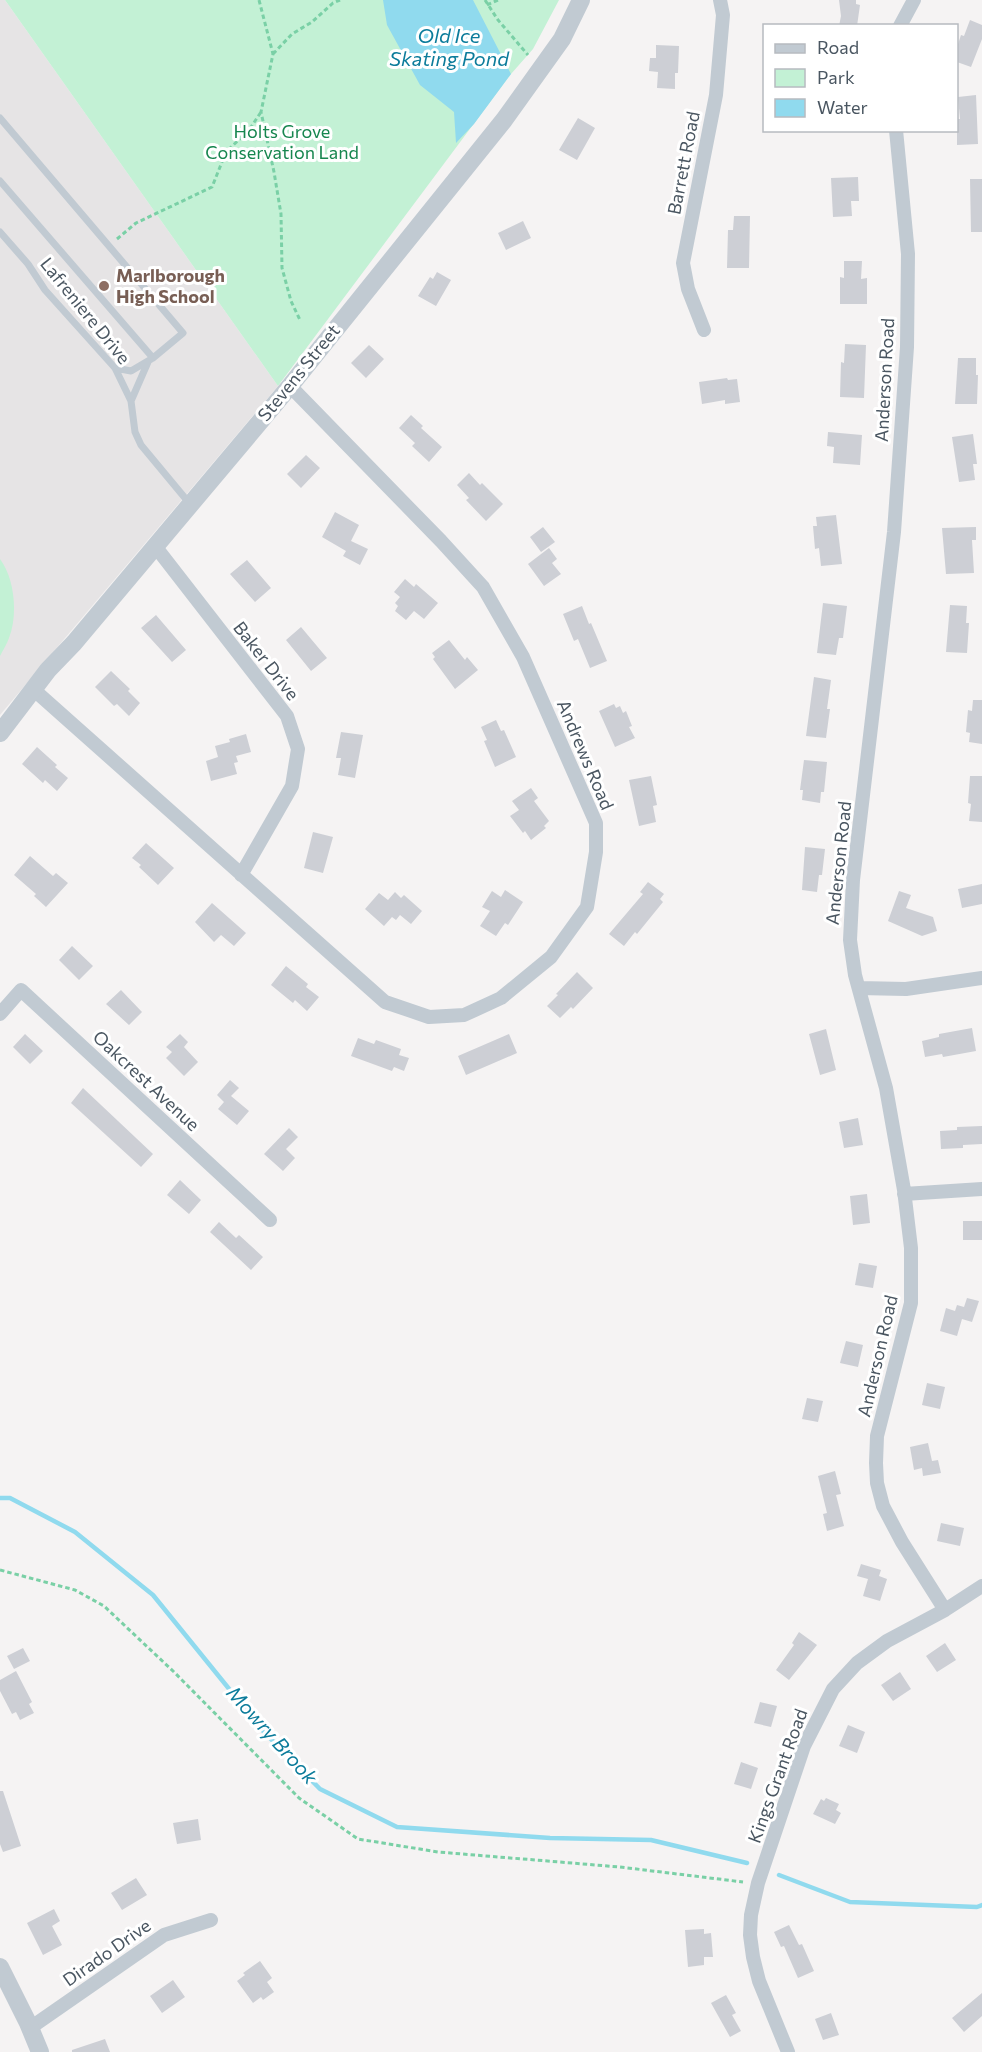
<svg xmlns="http://www.w3.org/2000/svg" width="982" height="2052" font-family="Commissioner,sans-serif">
<rect width="100%" height="100%" fill="#f5f3f3"/>
<path fill="#e6e4e5" d="M0 0H5L278 386 0 715Z"/>
<path fill="#c3f1d5" d="M5 0H559L533 49 511 74 278 386Z
M0 559C15 579 18 615 9 638 7 644 3 650 0 656Z"/>
<path fill="#90daee" d="M383 0H473L511 74 474 124 456 143 454 112 420 85 387 25Z"/>
<g fill="none" stroke-linecap="round" stroke-linejoin="round">
<path stroke="#90daee" stroke-width="4.5" d="M0 1498H10L75 1532 153 1595 264 1732 320 1789 397 1827 550 1838 651 1840 747 1863
M779 1875 850 1902 977 1907 982 1905"/>
</g>
<path fill="#cdcfd5" d="M839 0H856V4L860 5 857 26H839L841 16Z
M970 20 982 25V39L971 67 957 62V47L961 35 964 36Z
M656 45 679 46 678 73H675V89L657 88 658 72 649 71 650 58H656Z
M976 95 978 144 957 145V119H960L958 97Z
M578 118 595 128 577 160 559 150Z
M858 177 859 201H851L852 216 833 217 831 178Z
M970 179H982V232H971Z
M734 216H750L749 268H727L728 230H733Z
M523 221 531 238 506 250 498 233Z
M844 261H862L861 279 867 278V304H840V277L844 278Z
M437 272 451 280 436 306 418 296 430 277 433 279Z
M845 344 866 345 864 398 840 397 841 362 844 363Z
M369 345 384 359 366 378 351 363Z
M958 358H976V375H978L977 404H955Z
M727 378 728 380 737 379 740 402 725 404V400L702 404 699 382Z
M411 415 423 426 421 428 442 447 429 462 412 446 415 443 399 428Z
M828 432 862 435 860 465 833 463 834 447 827 446Z
M973 434 977 464H973L975 480 959 482 952 437Z
M306 455 320 468 301 488 287 474Z
M469 473 480 485 482 483 503 504 486 521 466 500 469 498 457 485Z
M335 512 359 525 351 541 368 549 360 565 343 556 346 551 322 537Z
M836 515 842 564 821 566 819 548 815 549 813 526H817L816 517Z
M543 527 555 542 541 552 530 537Z
M976 527V540H972L974 573 946 574 942 528Z
M549 548 557 559 552 563 561 574 544 586 528 564Z
M247 560 271 588 255 602 230 574Z
M405 579 414 587 416 584 438 603 424 619 414 611 406 620 395 611 398 606 395 603 400 597 394 592Z
M823 603 847 606 843 638H839L836 655 817 653Z
M950 605 967 606 966 623H969L967 653 946 652Z
M582 606 589 624 591 623 607 661 590 668 578 639 574 641 563 614Z
M156 615 186 650 172 662 141 628Z
M301 627 327 658 311 671 286 640Z
M449 640 465 660 467 657 478 670 455 689 433 659 435 657 432 653Z
M111 671 130 689 128 691 140 703 129 716 117 704 114 706 95 687Z
M814 677 831 680 827 709H830L826 738 806 736Z
M973 700H982V744L969 742 970 733 966 732 968 710 972 711Z
M614 704 616 708 620 706 623 713 626 711 632 726 629 727 635 738 615 747 599 711Z
M496 720 501 731 504 730 516 757 495 767 484 741 487 740 481 727Z
M341 732 363 735 355 778 338 775 341 758H336Z
M246 734 251 752 236 756 238 762 234 763 237 774 211 781 206 761 218 757 215 746 230 742 229 739Z
M37 747 57 765 55 767 68 778 57 791 45 780 43 783 22 764Z
M804 760 827 762 824 792H821L820 803 802 800 803 790H800Z
M651 776 657 805 653 806 656 822 639 826 629 780Z
M970 776H982V822L969 821 971 804 968 803Z
M531 788 538 798 534 801 549 821 544 826 546 828 531 840 525 831 523 833 510 816 519 810 512 801Z
M313 832 333 837 323 873 304 868Z
M146 843 174 868 158 885 139 867 141 865 132 858Z
M805 847 825 849 822 875H819L817 892 802 890Z
M30 856 53 876 56 873 68 883 46 907 34 896 36 894 14 875Z
M648 882 664 894 660 899 663 902 637 934 635 932 624 946 609 934 643 894 640 892Z
M982 884V904L962 908 958 889Z
M505 890 523 902 508 925 505 923 496 936 480 926 490 911 482 907 492 891 501 897Z
M899 891 911 895 906 908 933 917 937 931 922 936 888 921Z
M395 892 401 898 404 895 422 911 411 924 400 915 396 920 392 917 384 926 365 909 379 893 388 900Z
M212 903 246 933 234 946 221 935 214 942 195 922Z
M72 946 93 966 79 980 59 960Z
M286 966 308 984 306 987 319 997 307 1011 295 1000 293 1003 271 985Z
M577 972 593 988 573 1009 571 1007 560 1018 547 1006 558 995 556 994Z
M121 990 142 1012 129 1025 106 1004Z
M972 1028 976 1051 943 1057 942 1054 925 1057 922 1041 939 1037V1034Z
M826 1029 836 1070 820 1075 809 1034Z
M25 1034 43 1051 30 1064 13 1047Z
M180 1034 188 1042 184 1047 198 1062 184 1076 166 1058 172 1052 166 1047Z
M509 1034 517 1053 466 1075 458 1056Z
M358 1038 374 1044 376 1040 401 1049 399 1055 409 1058 404 1071 394 1067 392 1071 351 1056Z
M230 1080 239 1088 231 1096 249 1111 237 1125 218 1109 224 1102 217 1095Z
M83 1088 153 1154 141 1167 71 1103Z
M858 1118 863 1145 844 1148 839 1122Z
M982 1126V1144L963 1145V1148L941 1149 940 1131 957 1130V1127Z
M289 1128 298 1137 286 1149 295 1158 283 1171 264 1154Z
M180 1180 201 1200 189 1214 167 1195Z
M867 1194 870 1223 853 1225 850 1196Z
M963 1221H982V1240H963Z
M219 1222 236 1238 239 1235 263 1257 251 1270 210 1232Z
M859 1263 877 1266 873 1288 855 1285Z
M967 1298 979 1301 972 1322 962 1319 957 1336 940 1331 946 1308 955 1311 957 1305 964 1307Z
M846 1341 863 1345 858 1367 840 1363Z
M927 1383 945 1387 940 1409 922 1405Z
M807 1398 823 1401 818 1422 802 1419Z
M928 1443 932 1461 938 1460 941 1473 923 1476 922 1468 914 1470 910 1447Z
M835 1471 841 1494 836 1495 844 1526 827 1531 823 1514 827 1513 818 1476Z
M941 1523 964 1528 960 1546 937 1541Z
M861 1564 881 1570 879 1576 887 1579 880 1601 863 1596 868 1579 857 1576Z
M799 1632 817 1645 789 1680 776 1670 794 1645 792 1643Z
M945 1643 956 1660 937 1672 926 1656Z
M23 1648 30 1661 14 1669 7 1656Z
M16 1671 32 1702 29 1704 34 1713 20 1720 16 1712 12 1714 0 1691V1680Z
M900 1672 911 1689 893 1701 881 1685Z
M760 1702 777 1706 771 1727 754 1723Z
M848 1725 865 1732 857 1753 839 1746Z
M741 1762 758 1768 751 1789 734 1784Z
M0 1791H3L21 1846 3 1852 0 1844Z
M826 1798 839 1804 836 1810 841 1813 835 1824 813 1814 821 1799 824 1801Z
M198 1819 201 1840 177 1844 173 1823Z
M136 1878 147 1895 122 1910 111 1893Z
M54 1909 60 1921 52 1926 62 1945 43 1955 27 1923Z
M789 1925 799 1945 802 1944 814 1971 798 1978 784 1946 781 1947 774 1932Z
M704 1929V1934L711 1933 713 1957H704V1965L688 1967 685 1930Z
M260 1961 272 1978 267 1982 274 1992 263 2000 261 1997 253 2003 237 1981 245 1975 243 1973Z
M173 1980 185 1997 162 2013 150 1996Z
M982 1993V2016L964 2032 952 2018Z
M726 1995 736 2013 732 2015 741 2031 730 2037 711 2003Z
M831 2013 839 2035 823 2040 815 2019Z
M105 2039 110 2052H72V2050Z"/>
<g fill="none" stroke-linecap="round" stroke-linejoin="round">
<path stroke="#7ad0a6" stroke-width="3" stroke-dasharray="4.5 3" stroke-linecap="butt" d="M259 0 273 54 261 112 274 172 281 214 282 268 291 301 300 320
M485 0 498 20 528 55
M487 5 498 0
M273 54 292 34 312 22 333 3 340 0
M117 239 136 223 212 187 226 152 249 130 261 112
M0 1570 75 1590 104 1606 174 1672 299 1798 358 1839 438 1852 620 1867 743 1882"/>
<path stroke="#c1cad2" stroke-width="7" d="M0 118 183 333 153 358 131 371 115 368
M0 181 153 358
M0 232 28 264 45 290 115 368 131 401 135 432 141 445 190 504
M131 401 148 362"/>
<path stroke="#c1cad2" stroke-width="14" d="M900 26 914 0
M896 130 908 254 907 347 894 532 853 880 850 940 855 975 886 1088 904 1190 911 1248V1303L877 1436 876 1463 877 1483 883 1506 902 1542 945 1610
M704 330 688 289 683 263 716 95 723 15 720 0
M155 546 287 716 298 749 292 786 241 875
M33 689 385 1002 429 1017 464 1015 501 998 551 957 587 907 596 852V823L523 657 483 587 441 541 290 386
M859 988 906 989 982 978
M0 1014 21 990 270 1220
M904 1194 982 1189
M30 2028 164 1935 211 1920
M788 2052 759 1981 753 1957 750 1935 751 1915 758 1883 804 1746 833 1689 857 1663 887 1641 945 1610 982 1586"/>
<path stroke="#c1cad2" stroke-width="18" d="M0 733 48 670 74 643 290 386 504 120 562 39 581 0
M0 1967 28 2023 40 2052"/>
</g>
<circle fill="#8d6e63" stroke="#fff" stroke-width="2" cx="104" cy="286" r="6"/>
<g text-anchor="middle" stroke-width="6" stroke-linejoin="round" paint-order="stroke">
<g font-size="18" fill="#17864f" stroke="#fff">
<text x="282" y="138">Holts Grove<tspan x="282" dy="21">Conservation Land</tspan></text>
</g>
<g font-size="18" fill="#4a5661" stroke="#fff">
<text transform="translate(684 163) rotate(-79)" y="6">Barrett Road</text>
<text transform="translate(85 311) rotate(51)" y="6">Lafreniere Drive</text>
<text transform="translate(299 373) rotate(-51)" y="6">Stevens Street</text>
<text transform="translate(885 380) rotate(-87)" y="6">Anderson Road</text>
<text transform="translate(266 661) rotate(52)" y="6">Baker Drive</text>
<text transform="translate(585 755) rotate(67)" y="6">Andrews Road</text>
<text transform="translate(839 863) rotate(-84)" y="6">Anderson Road</text>
<text transform="translate(146 1081) rotate(43)" y="6">Oakcrest Avenue</text>
<text transform="translate(878 1356) rotate(-77)" y="6">Anderson Road</text>
<text transform="translate(778 1776) rotate(-70)" y="6">Kings Grant Road</text>
<text transform="translate(107 1953) rotate(-35)" y="6">Dirado Drive</text>
</g>
<g font-size="18" font-weight="bold" fill="#785e54" stroke="#fff" text-anchor="start">
<text x="116" y="282">Marlborough<tspan x="116" dy="21">High School</tspan></text>
</g>
<g font-size="20" font-style="italic" fill="#0c7c9b" stroke="#fff">
<text x="449" y="43">Old Ice<tspan x="449" dy="23">Skating Pond</tspan></text>
<text transform="translate(272 1735) rotate(48)" y="7">Mowry Brook</text>
</g>
</g>
<rect x="763" y="24" width="195" height="108" fill="#ffffff" stroke="#b7bbc0" stroke-width="1.5"/>
<rect x="775" y="44" width="30" height="9" fill="#c1cad2" stroke="#b7bbc0" stroke-width="1.5"/>
<text x="817" y="54" font-size="18" fill="#4a5661">Road</text>
<rect x="775" y="69" width="30" height="18" fill="#c3f1d5" stroke="#b7bbc0" stroke-width="1.5"/>
<text x="817" y="84" font-size="18" fill="#4a5661">Park</text>
<rect x="775" y="99" width="30" height="18" fill="#90daee" stroke="#b7bbc0" stroke-width="1.5"/>
<text x="817" y="114" font-size="18" fill="#4a5661">Water</text>
</svg>
